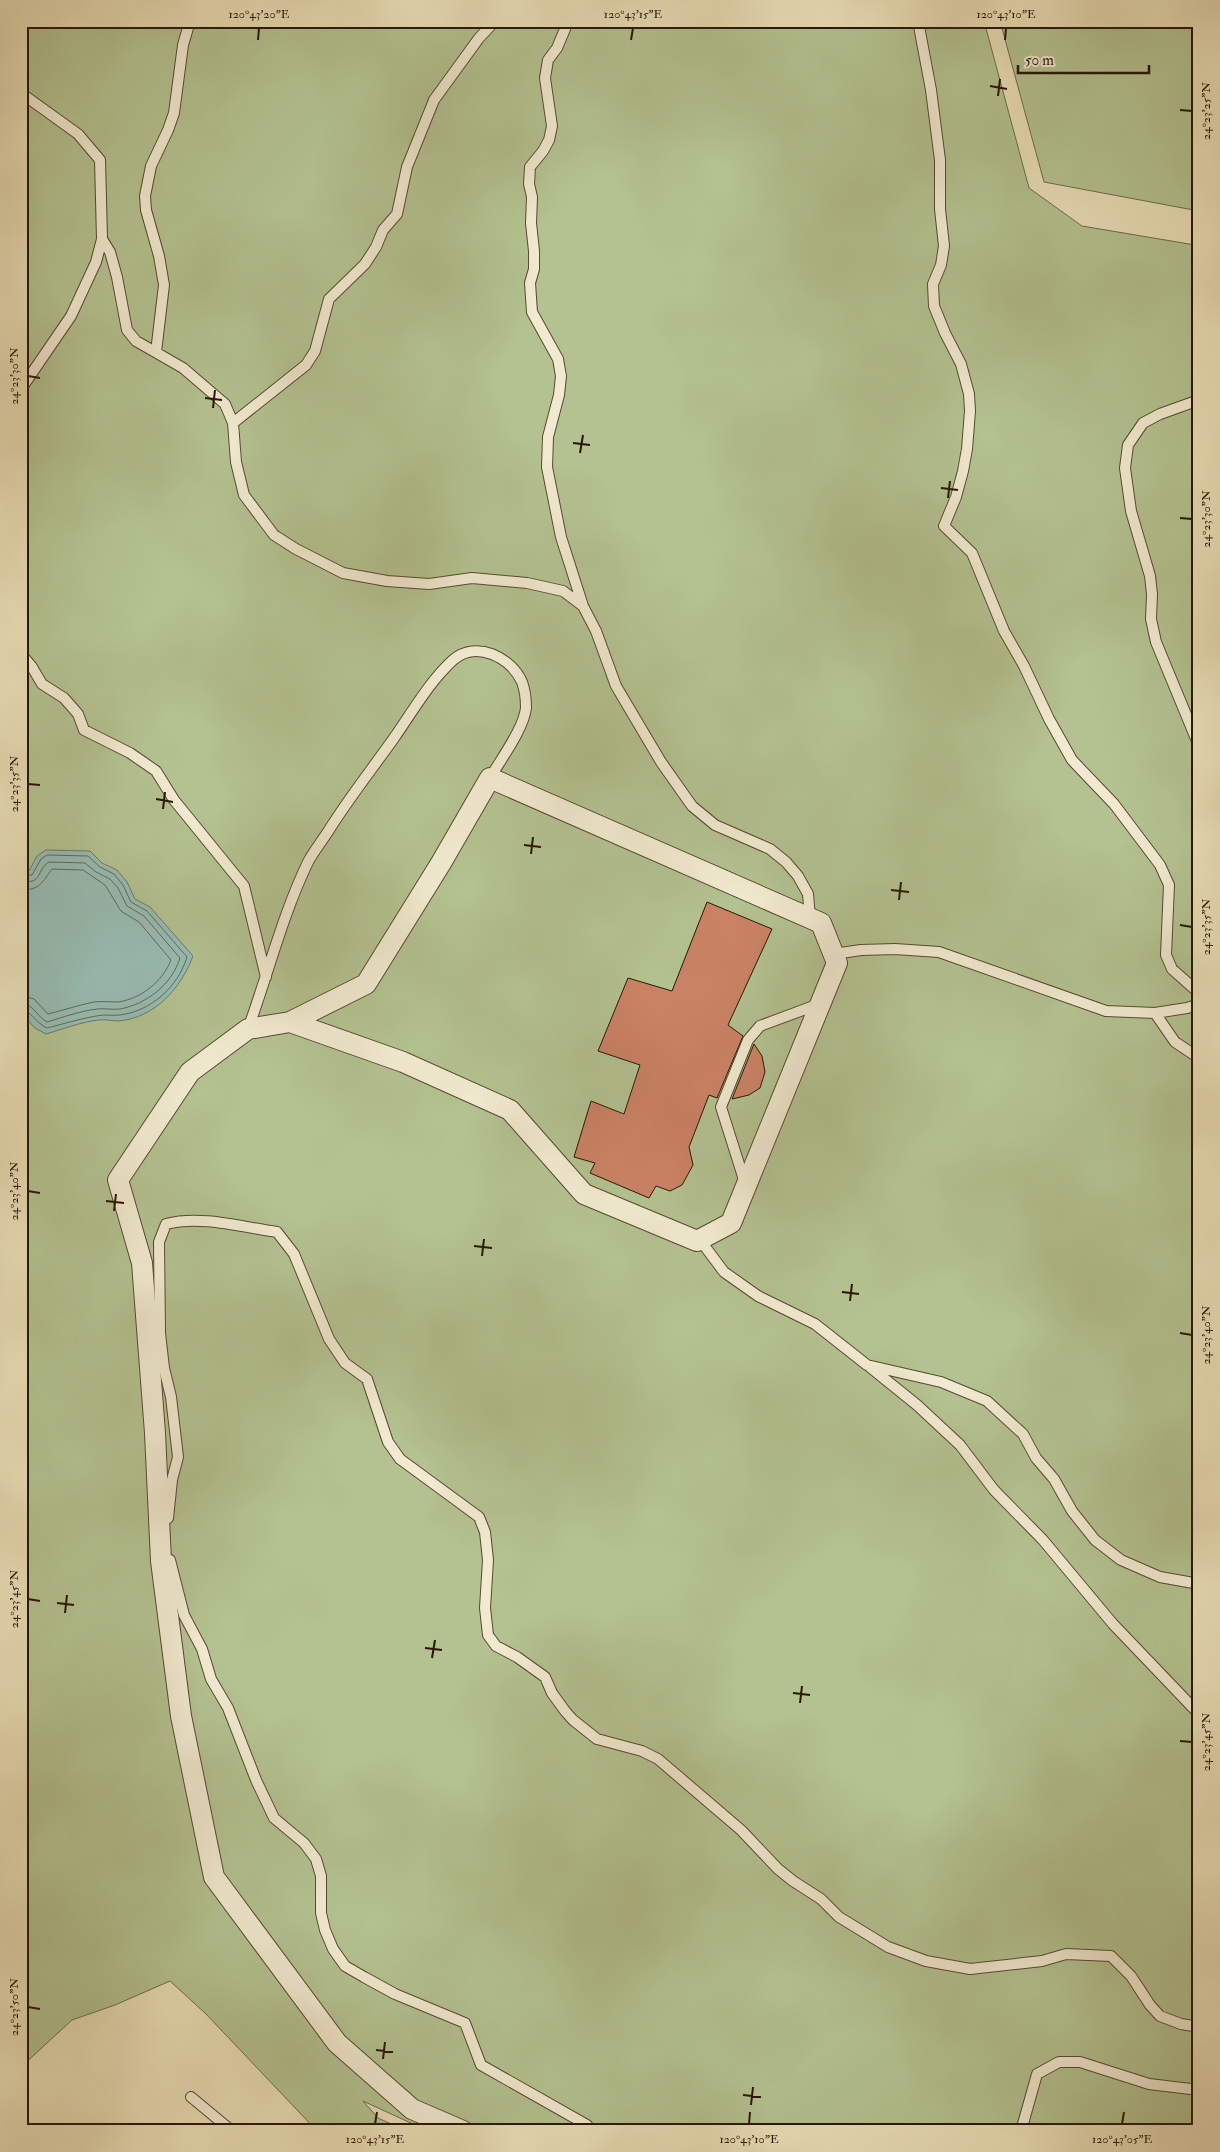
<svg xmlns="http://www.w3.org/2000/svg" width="1220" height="2152" font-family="'IM FELL Double Pica',serif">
<rect width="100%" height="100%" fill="#e9deb6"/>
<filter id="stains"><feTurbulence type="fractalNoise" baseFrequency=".004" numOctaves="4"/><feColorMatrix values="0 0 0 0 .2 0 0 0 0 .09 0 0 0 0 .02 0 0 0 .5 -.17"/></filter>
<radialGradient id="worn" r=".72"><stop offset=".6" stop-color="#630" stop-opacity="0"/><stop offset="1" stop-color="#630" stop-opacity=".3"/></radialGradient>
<path fill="#b3c290" stroke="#6e6c4b" d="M21 21H984L1029 188 1082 226 1195 245 1199 250V2131H428L363 2101 378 2118 407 2131H317L206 2014 170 1981 115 2005 72 2020 21 2067Z
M1000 21H1199V211L1044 182Z"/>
<path fill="#97bcb2" stroke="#6b7a6d" d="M46 850 90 851 102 863 117 870 127 882 135 899 150 907 193 956C181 988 155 1018 118 1021 112 1021 105 1019 99 1020 81 1022 63 1029 46 1034L35 1028 21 1013V870L29 871 37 856Z"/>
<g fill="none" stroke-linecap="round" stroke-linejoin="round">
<path stroke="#60695c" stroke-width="1" d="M21 875H32L41 859 47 855 88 856 100 867 114 874 123 885 131 902 147 911 187 957C178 987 151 1011 120 1015 112 1016 104 1014 96 1016 79 1019 63 1024 47 1028 36 1023 31 1011 21 1009
M21 881C43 885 36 870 49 862L85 863 96 872 110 879 118 888 127 906 144 916 180 958C172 984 147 1004 120 1009 112 1010 105 1008 97 1009 80 1011 64 1017 47 1022 37 1017 34 1004 21 1003
M21 889C39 892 43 881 52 869L83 870 105 885 121 911 139 922 171 960C163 981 141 999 118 1002 110 1002 102 1001 94 1002 79 1005 64 1010 48 1014L34 999 21 995"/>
</g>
<path fill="#ca8265" stroke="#291606" d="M707 902 772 929 728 1025 743 1036 717 1098 709 1095 689 1147 693 1165 682 1185 670 1191 656 1186 649 1198 590 1173 595 1163 574 1157 591 1101 624 1114 640 1065 598 1051 628 978 672 991Z
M754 1044 762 1056 765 1072 760 1088 749 1095 732 1099Z"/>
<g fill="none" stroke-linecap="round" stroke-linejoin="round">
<defs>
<path id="lane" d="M564 21 565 29 557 48 548 60 545 78 552 126 549 140 543 151 530 167 529 184 532 197 531 223 534 251V269L530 283 532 312 558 359 561 376 559 395 548 437 547 467 561 537 583 606
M918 21 931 90 940 160V209L944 246 941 265 933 284 934 306 945 333 961 364 969 394 970 411 967 449 963 471 956 497 944 526 972 553 1004 631 1024 666 1049 719 1072 760 1114 804 1160 865 1169 885 1166 955 1172 969 1199 993
M21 93 78 134 100 160 102 239 96 262 71 316 21 389
M102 239 110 252 117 277 127 330 136 341 183 368 225 404 233 423 236 462 244 495 274 535 296 549 343 573 387 581 429 584 472 578 527 583 563 591 583 606 596 631 616 686 661 762 692 806 715 825 770 849 786 862 798 876 808 894 810 918
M156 352 164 285 159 256 146 210 145 196 151 166 168 130 174 113 183 45 190 21
M1199 400 1160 414 1143 423 1128 445 1125 468 1131 511 1150 576 1152 594 1151 619 1156 642 1199 746
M233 423 306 365 315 351 329 299 365 264 376 247 383 230 397 214 407 167 434 100 479 38 495 21
M21 654 32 667 42 684 64 698 78 714 84 730 130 753 156 771 174 800 244 886 266 977
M834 954 861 950 895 949 939 952 1106 1011 1155 1013 1187 1008 1199 1004
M1155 1013 1175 1042 1199 1058
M248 1029C268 974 282 916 308 862 314 851 322 841 329 830 349 798 372 769 394 738 413 711 429 682 453 660 476 640 511 657 522 682 525 690 526 700 526 708 524 728 501 759 490 778
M745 1183 721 1107 748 1040 760 1026 819 1004
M700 1240 724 1272 758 1296 815 1324 867 1365 941 1382 987 1401 1023 1434 1036 1458 1054 1479 1072 1511 1095 1540 1121 1560 1160 1577 1199 1584
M870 1367 917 1405 960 1445 994 1490 1043 1540 1113 1624 1199 1714
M168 1518 172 1480 178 1457 171 1397 164 1368 160 1333 159 1242 166 1224C201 1215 241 1227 277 1232L294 1254 329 1339 345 1363 367 1379 388 1442 400 1459 479 1517 485 1532 488 1560 485 1608 488 1635 496 1646 517 1657 545 1677 552 1693 565 1711 573 1720 597 1739 642 1751 658 1759 741 1830 778 1869 793 1881 821 1899 839 1917 888 1947 926 1961 970 1969 1042 1961 1066 1954 1111 1956 1131 1976 1150 2005 1160 2016 1181 2024 1199 2027
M170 1560 184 1615 202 1649 211 1679 228 1708 256 1780 274 1818 304 1843 316 1859 321 1876V1913L325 1930 333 1949 345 1966 364 1977 395 1994 465 2023 481 2065 587 2125 590 2131
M191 2097 232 2131
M1021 2131 1037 2074 1059 2062H1080L1149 2084 1199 2090"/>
<path id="street" d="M290 1022 403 1062 510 1110 584 1194 697 1241 731 1223 837 963 821 923 490 778 441 863 366 984 290 1022 248 1029 190 1072 118 1180 142 1263 155 1433 161 1561 181 1716 214 1877 337 2043 412 2109 463 2131"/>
</defs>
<use href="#lane" stroke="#594832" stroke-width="12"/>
<use href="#street" stroke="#594832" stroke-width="22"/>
<use href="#lane" stroke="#f1ead0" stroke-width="10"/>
<use href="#street" stroke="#f1ead0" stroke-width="20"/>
</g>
<path fill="none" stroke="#291606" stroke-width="2" d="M258 40 259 28M631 40 633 28M1005 40 1006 28M990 86 1007 89M998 96 1000 79M1180 110 1192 111M28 376 40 378M205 398 222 400M213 408 215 390M573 443 590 445M580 453 583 435M941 488 958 490M948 498 950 481M1180 518 1192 519M28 784 40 785M156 799 173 802M163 809 165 792M524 845 541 847M531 854 533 837M891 890 909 892M899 900 901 882M1180 925 1192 927M28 1191 40 1193M106 1201 124 1203M114 1211 116 1194M474 1246 492 1248M482 1256 484 1239M842 1292 859 1294M850 1301 852 1284M1180 1333 1192 1335M28 1599 40 1601M57 1603 74 1605M65 1613 67 1595M425 1648 442 1650M432 1658 435 1640M793 1693 810 1695M800 1703 802 1686M1180 1741 1192 1742M28 2007 40 2009M376 2050 393 2052M383 2059 385 2042M743 2095 761 2097M751 2105 753 2087M375 2124 377 2112M749 2124 750 2112M1122 2124 1124 2112"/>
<rect width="1220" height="2152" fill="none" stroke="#e9deb6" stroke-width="55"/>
<path d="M1018 65v8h131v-8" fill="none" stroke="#291606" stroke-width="2.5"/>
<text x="1025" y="65" font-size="15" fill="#291606" stroke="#f1ead0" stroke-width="4" paint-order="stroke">50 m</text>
<rect x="28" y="28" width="1164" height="2096" fill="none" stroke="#291606" stroke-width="2"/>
<g font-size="12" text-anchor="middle" fill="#291606">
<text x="259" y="18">120°43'20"E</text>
<text x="633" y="18">120°43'15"E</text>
<text x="1006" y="18">120°43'10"E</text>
<text transform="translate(1206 111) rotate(-90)" y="4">24°23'25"N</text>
<text transform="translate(14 376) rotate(-90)" y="4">24°23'30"N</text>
<text transform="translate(1206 519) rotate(-90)" y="4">24°23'30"N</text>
<text transform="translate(14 784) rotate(-90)" y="4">24°23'35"N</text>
<text transform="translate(1206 927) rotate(-90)" y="4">24°23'35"N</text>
<text transform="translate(14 1191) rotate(-90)" y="4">24°23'40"N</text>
<text transform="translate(1206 1335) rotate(-90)" y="4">24°23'40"N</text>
<text transform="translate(14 1599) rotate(-90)" y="4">24°23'45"N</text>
<text transform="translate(1206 1742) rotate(-90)" y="4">24°23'45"N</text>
<text transform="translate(14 2007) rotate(-90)" y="4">24°23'50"N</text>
<text x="375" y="2143">120°43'15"E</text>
<text x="749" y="2143">120°43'10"E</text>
<text x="1122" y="2143">120°43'05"E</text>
</g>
<rect width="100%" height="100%" filter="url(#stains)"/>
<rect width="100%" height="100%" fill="url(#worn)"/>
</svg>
